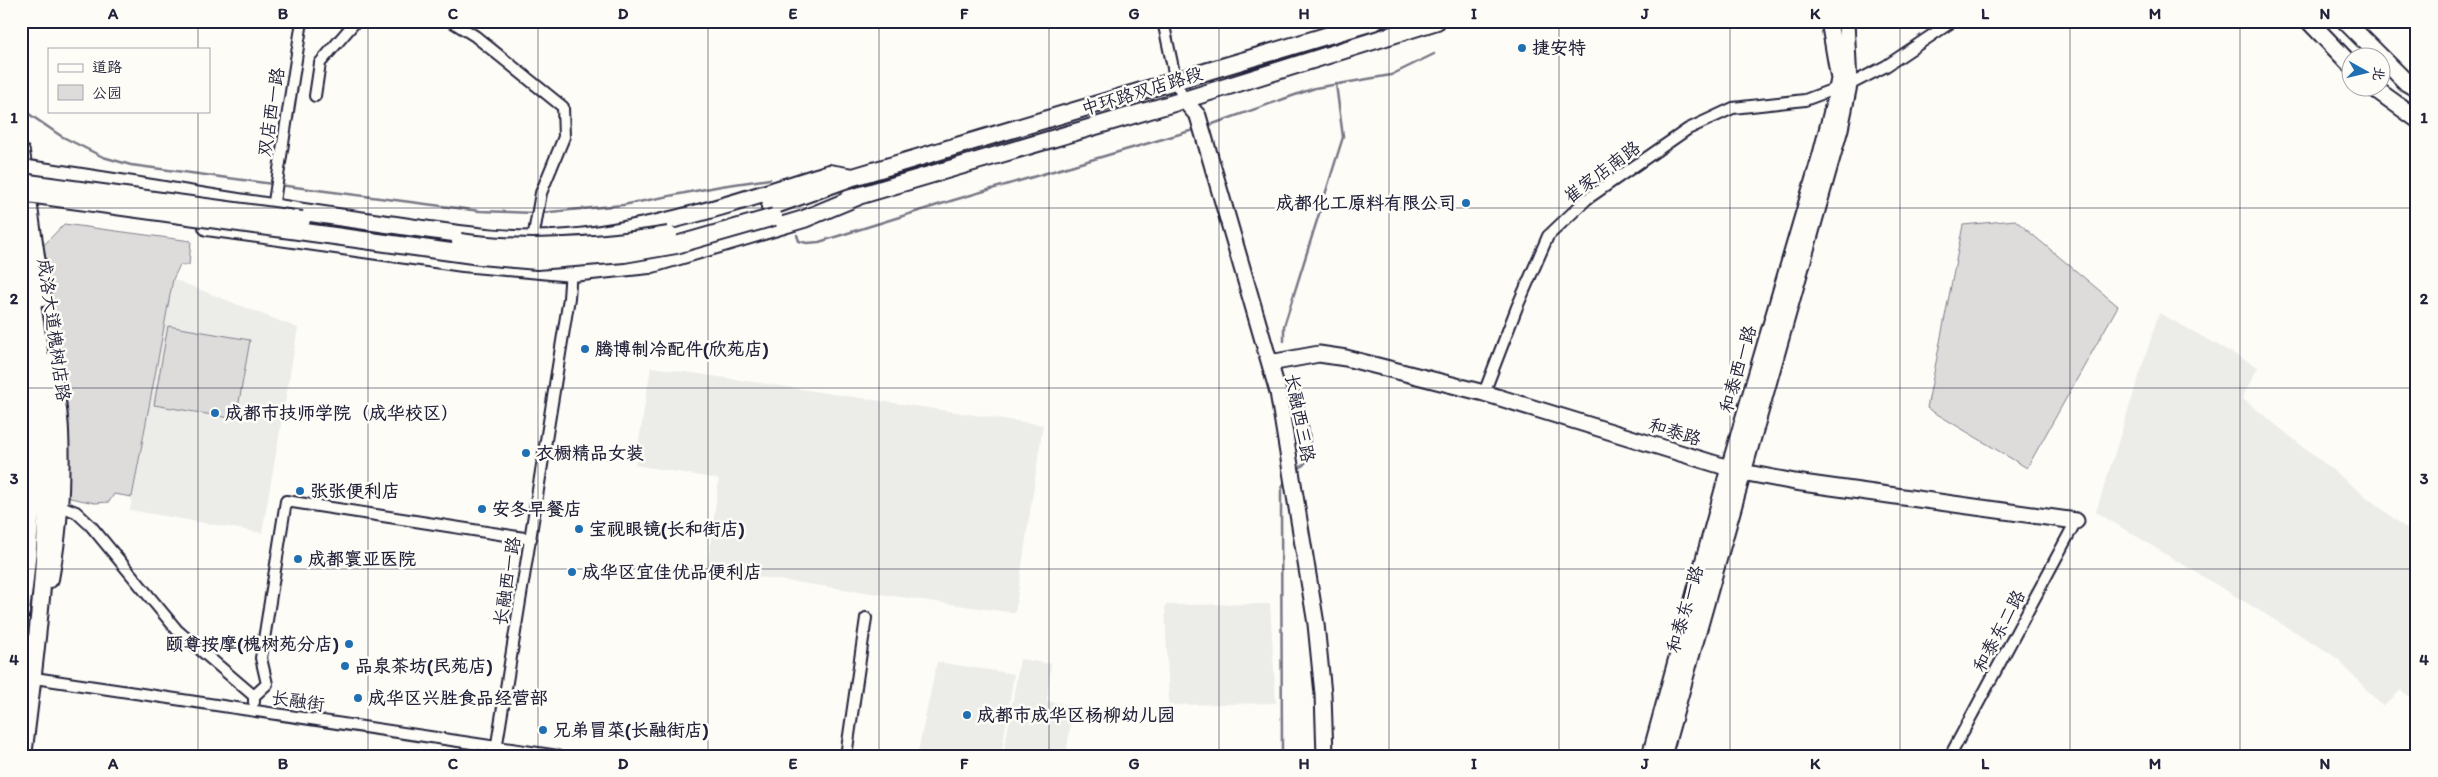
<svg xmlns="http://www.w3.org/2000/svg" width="2438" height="777" font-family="Itim,'LXGW WenKai TC',sans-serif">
<rect width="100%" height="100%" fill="#fdfcf7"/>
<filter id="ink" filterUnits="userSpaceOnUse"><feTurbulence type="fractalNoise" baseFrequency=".02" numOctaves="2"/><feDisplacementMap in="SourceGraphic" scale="10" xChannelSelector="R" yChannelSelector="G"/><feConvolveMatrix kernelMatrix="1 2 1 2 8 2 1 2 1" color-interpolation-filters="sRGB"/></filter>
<g filter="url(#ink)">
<path fill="#ecece9" d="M173 279 298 328 262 533 130 510Z
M2159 313 2258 367 2242 398 2417 537V703L2401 690 2383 707 2339 660 2328 652 2096 512Z
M651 367 1043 425 1015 613 707 570 719 479 635 465Z
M1270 604 1276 703 1169 705 1165 605Z
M1020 659 1051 664 1047 701 1073 706 1066 756H1003Z
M937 662 1014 674 1001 756H917Z"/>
<path fill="#dddcdb" stroke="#807f8b" d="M2015 220 2118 306 2027 468 1927 408 1963 225Z
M64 224 191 241 189 265H180L173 279 132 497 114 494 109 502 95 503 70 498 66 490 69 425 63 358 42 247Z
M168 326 250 340 236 419 154 405Z"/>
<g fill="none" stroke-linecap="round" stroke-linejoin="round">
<path stroke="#787885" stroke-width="2.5" d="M21 115 29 114 61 136 103 157 131 165 273 184
M1207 126 1315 88 1391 75 1434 54
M279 185 480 211 534 213
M539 213 623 205 721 186 770 179
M797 235 799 241 807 243 819 242 954 200 1197 129
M1284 341V326L1343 137 1336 84
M1296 381C1301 401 1314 436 1309 455 1308 462 1302 466 1297 470
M1282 756 1281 507V491L1286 478"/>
<defs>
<path id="street" d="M451 21 475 36 563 107 564 137 541 193 533 239
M1163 21 1176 82 1184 100
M1849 85 1886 66 1953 21
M315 96 320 63 356 21
M273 208 302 21
M1484 393 1517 307 1548 236 1587 199 1688 129 1733 108 1805 100 1837 88
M58 505 76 512 91 526 177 630 254 696V702
M21 676 558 756
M254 696 267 684 261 658 286 501 531 539
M495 756 569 298 571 269
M846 756 866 618
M1950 756 2076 521"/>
<path id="secondary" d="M1184 100 1198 116 1205 140 1278 392 1316 624 1323 694 1325 756
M1270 363 1319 354 1346 358 1484 393 1742 472 1795 482 2076 521
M1650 756 1729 468 1821 154 1836 95 1839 79 1829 21
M1663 756 1840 129 1849 85 1846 21"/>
<path id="primary" d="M2309 21 2350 64
M2345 21 2407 83 2417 89
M2374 88 2417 119
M21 152 42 298
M21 168C141 185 260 207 380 223 442 231 507 244 569 238 658 229 745 200 829 173L853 177
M848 199 1184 100 1437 21
M770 207 853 177 1376 21
M207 227 463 263 572 273 649 265 804 219 857 197
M21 239C31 298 42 356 46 416 52 529 37 644 23 756
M21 317C38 415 34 513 21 612
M50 579C59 532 62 479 60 431 59 408 54 385 51 362"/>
</defs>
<use href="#street" stroke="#22223b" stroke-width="14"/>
<use href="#secondary" stroke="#22223b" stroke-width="19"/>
<use href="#primary" stroke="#22223b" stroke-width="20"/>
<use href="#street" stroke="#fdfcf7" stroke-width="10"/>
<use href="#secondary" stroke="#fdfcf7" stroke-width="15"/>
<use href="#primary" stroke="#fdfcf7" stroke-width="16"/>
<defs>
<path id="primary-bridge" d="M21 182 302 220
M21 193 480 256 537 261 624 254 676 245 774 217
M460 242C529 252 600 246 669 235"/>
</defs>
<use href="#primary-bridge" stroke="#22223b" stroke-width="20" stroke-linecap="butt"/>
<use href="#primary-bridge" stroke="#fdfcf7" stroke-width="16"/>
</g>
</g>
<path fill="none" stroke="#22223b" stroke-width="1" stroke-opacity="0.55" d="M198 21V49M368 21V756M538 21V756M708 21V756M879 21V756M1049 21V756M1219 21V756M1389 21V756M1559 21V756M1730 21V756M1900 21V756M2070 21V756M2240 21V756M198 111V756M21 208H2417M21 388H2417M21 569H2417"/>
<g fill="#1f6fb2" stroke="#fdfcf7" stroke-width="2">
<circle cx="1522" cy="48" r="5"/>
<circle cx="1466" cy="203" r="5"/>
<circle cx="585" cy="349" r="5"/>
<circle cx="215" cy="413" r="5"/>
<circle cx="526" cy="453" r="5"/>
<circle cx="300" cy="491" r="5"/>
<circle cx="482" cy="509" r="5"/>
<circle cx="579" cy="529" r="5"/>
<circle cx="298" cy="559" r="5"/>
<circle cx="572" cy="572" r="5"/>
<circle cx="349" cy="644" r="5"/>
<circle cx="345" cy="666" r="5"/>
<circle cx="358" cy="698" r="5"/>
<circle cx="967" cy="715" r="5"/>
<circle cx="543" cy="730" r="5"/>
</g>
<g text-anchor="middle" stroke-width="5" stroke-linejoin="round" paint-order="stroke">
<g font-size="18" font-weight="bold" fill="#22223b" stroke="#fdfcf7" text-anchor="start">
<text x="1532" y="54">捷安特</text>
<text x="1456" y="209" text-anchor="end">成都化工原料有限公司</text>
<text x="595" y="355">腾博制冷配件(欣苑店)</text>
<text x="225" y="419">成都市技师学院（成华校区）</text>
<text x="536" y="459">衣橱精品女装</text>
<text x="310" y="497">张张便利店</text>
<text x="492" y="515">安冬早餐店</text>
<text x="589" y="535">宝视眼镜(长和街店)</text>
<text x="308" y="565">成都寰亚医院</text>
<text x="582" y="578">成华区宜佳优品便利店</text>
<text x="339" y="650" text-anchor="end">颐尊按摩(槐树苑分店)</text>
<text x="355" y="672">品泉茶坊(民苑店)</text>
<text x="368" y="704">成华区兴胜食品经营部</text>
<text x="977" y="721">成都市成华区杨柳幼儿园</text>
<text x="553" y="736">兄弟冒菜(长融街店)</text>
</g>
<g font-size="18" fill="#22223b" stroke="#fdfcf7">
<text transform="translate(1142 91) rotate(-17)" y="6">中环路双店路段</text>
<text transform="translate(271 112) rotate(-81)" y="6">双店西一路</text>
<text transform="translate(1602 172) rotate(-37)" y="6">崔家店南路</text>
<text transform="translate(54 330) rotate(82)" y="6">成洛大道槐树店路</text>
<text transform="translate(1738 369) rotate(-74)" y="6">和泰西一路</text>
<text transform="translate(1300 418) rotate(79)" y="6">长融西三路</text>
<text transform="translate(1675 432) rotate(17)" y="6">和泰路</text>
<text transform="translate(507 581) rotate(-81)" y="6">长融西一路</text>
<text transform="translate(1685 609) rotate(-74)" y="6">和泰东一路</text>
<text transform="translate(1999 631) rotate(-62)" y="6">和泰东二路</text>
<text transform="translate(298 701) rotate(8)" y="6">长融街</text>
</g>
</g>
<rect width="2438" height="777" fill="none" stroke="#fdfcf7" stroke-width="55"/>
<rect x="48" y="48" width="162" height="65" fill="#fdfcf7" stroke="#a5a5ac"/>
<rect x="58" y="64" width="25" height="8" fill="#fdfcf7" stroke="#a5a5ac"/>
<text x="92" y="72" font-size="15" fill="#22223b">道路</text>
<rect x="58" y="85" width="25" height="15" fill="#dddcdb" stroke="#a5a5ac"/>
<text x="92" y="98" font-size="15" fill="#22223b">公园</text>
<g transform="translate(2366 72) rotate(98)"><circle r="24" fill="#fdfcf7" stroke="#a5a5ac"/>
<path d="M0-4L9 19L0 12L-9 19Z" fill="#1f6fb2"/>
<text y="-8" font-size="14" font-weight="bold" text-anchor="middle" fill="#22223b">北</text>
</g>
<rect x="28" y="28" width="2382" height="722" fill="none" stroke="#22223b" stroke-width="2"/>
<g font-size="16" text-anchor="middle" font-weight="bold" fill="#22223b">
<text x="113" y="19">A</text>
<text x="283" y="19">B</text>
<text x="453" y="19">C</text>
<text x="623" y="19">D</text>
<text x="793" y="19">E</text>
<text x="964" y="19">F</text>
<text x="1134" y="19">G</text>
<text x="1304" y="19">H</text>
<text x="1474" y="19">I</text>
<text x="1645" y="19">J</text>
<text x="1815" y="19">K</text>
<text x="1985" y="19">L</text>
<text x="2155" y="19">M</text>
<text x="2325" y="19">N</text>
<text x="14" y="123">1</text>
<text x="2424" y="123">1</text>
<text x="14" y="304">2</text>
<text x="2424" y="304">2</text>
<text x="14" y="484">3</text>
<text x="2424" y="484">3</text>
<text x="14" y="665">4</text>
<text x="2424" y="665">4</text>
<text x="113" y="769">A</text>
<text x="283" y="769">B</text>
<text x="453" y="769">C</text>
<text x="623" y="769">D</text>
<text x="793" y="769">E</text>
<text x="964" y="769">F</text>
<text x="1134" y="769">G</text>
<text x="1304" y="769">H</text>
<text x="1474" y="769">I</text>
<text x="1645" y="769">J</text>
<text x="1815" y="769">K</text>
<text x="1985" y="769">L</text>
<text x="2155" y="769">M</text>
<text x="2325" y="769">N</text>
</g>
</svg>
